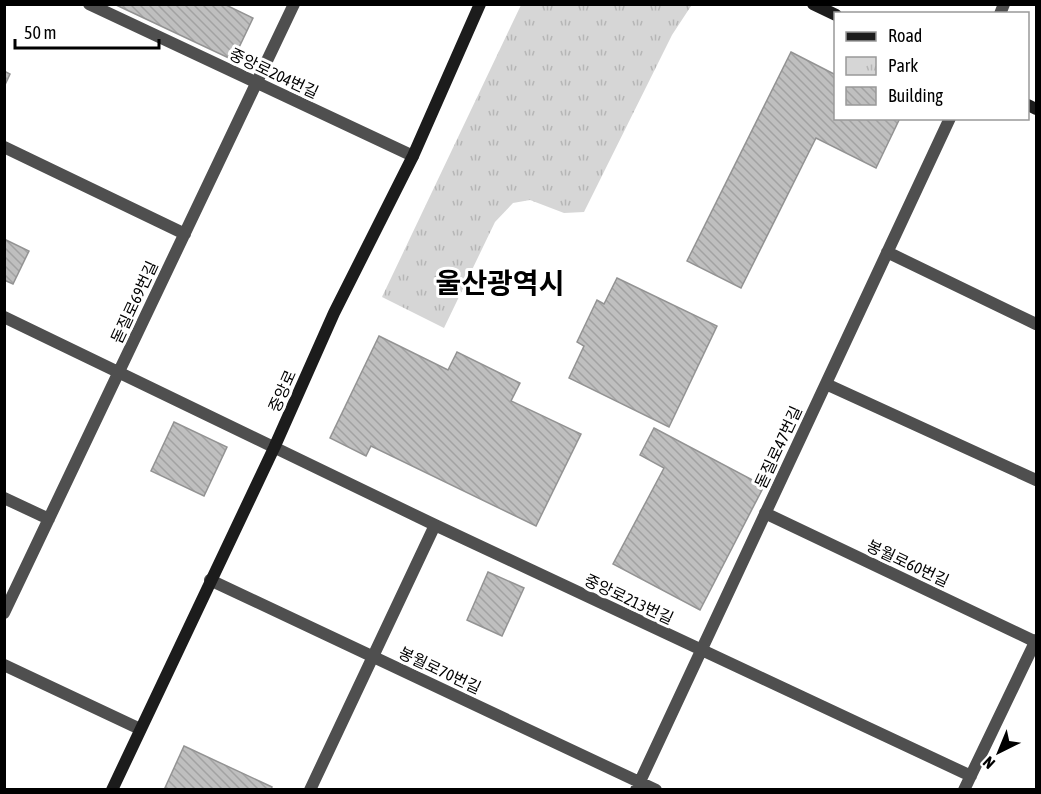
<svg xmlns="http://www.w3.org/2000/svg" width="1041" height="794" font-family="'Asap Condensed','Noto Sans KR',sans-serif">
<defs>
<pattern id="park-tufts" width="24" height="20" patternUnits="userSpaceOnUse" patternTransform="scale(1.5)"><rect width="24" height="20" fill="#d6d6d6"/><path d="M3 7l-1-3M5 7V3M7 7l1-3M15 17l-1-3M17 17v-4M19 17l1-3" fill="none" stroke="#b6b6b6"/></pattern>
<pattern id="building-back-hatch" width="6" height="6" patternUnits="userSpaceOnUse" patternTransform="scale(1.5)"><rect width="6" height="6" fill="#bfbfbf"/><path d="M-1 5l2 2M0 0l6 6M5-1l2 2" fill="none" stroke="#a2a2a2"/></pattern>
</defs>
<rect width="100%" height="100%" fill="#fff"/>
<path fill="url(#park-tufts)" d="M687 4 691 6 672 35 584 212 564 213 530 200 513 203 495 222 444 328 382 297 521 5Z"/>
<path fill="url(#building-back-hatch)" stroke="#939393" stroke-width="1.5" d="M114 4H224L253 18 233 60Z
M791 52 836 75V118H900L876 168 816 138 741 288 687 261Z
M4 71 10 74 4 87Z
M4 239 29 251 13 284 4 280Z
M617 278 717 326 669 427 569 378 584 346 577 342 597 300 604 304Z
M379 336 448 370 457 352 520 383 511 401 581 434 536 526 371 446 366 456 330 438Z
M174 422 227 447 204 496 151 471Z
M654 428 764 486 700 610 613 564 664 468 640 455Z
M488 572 524 588 502 636 467 620Z
M184 746 272 787 271 790H164Z"/>
<g fill="none" stroke-linecap="round" stroke-linejoin="round">
<path stroke="#4f4f4f" stroke-width="12" d="M89 4 413 156
M1000 14 1004 4
M4 147 185 234
M887 252 1036 324
M4 317 435 525 971 776
M826 384 1036 480
M4 498 49 519
M765 513 1036 642
M210 580 656 790
M4 613 294 4
M4 665 140 729
M310 790 435 525
M636 790 950 118
M964 790 1036 640"/>
<path stroke="#1c1c1c" stroke-width="12" d="M813 4 836 15
M1028 105 1036 109
M112 790 274 448 334 313 413 156 480 4"/>
</g>
<g text-anchor="middle" stroke-width="6" stroke-linejoin="round" paint-order="stroke">
<g font-size="16" fill="#000" stroke="#fff">
<text transform="translate(274 73) rotate(25)" y="6">중앙로204번길</text>
<text transform="translate(134 302) rotate(-65)" y="6">돋질로69번길</text>
<text transform="translate(282 391) rotate(-66)" y="6">중앙로</text>
<text transform="translate(778 447) rotate(-65)" y="6">돋질로47번길</text>
<text transform="translate(908 563) rotate(25)" y="6">봉월로60번길</text>
<text transform="translate(629 599) rotate(25)" y="6">중앙로213번길</text>
<text transform="translate(440 670) rotate(25)" y="6">봉월로70번길</text>
</g>
<g font-size="28" font-weight="bold" fill="#000" stroke="#fff">
<text x="500" y="293">울산광역시</text>
</g>
</g>
<rect width="1041" height="794" fill="none" stroke="#000000" stroke-width="12"/>
<rect x="834" y="12" width="195" height="108" fill="#ffffff" stroke="#999999" stroke-width="1.5"/>
<rect x="846" y="32" width="30" height="9" fill="#1c1c1c" stroke="#999999" stroke-width="1.5"/>
<text x="888" y="42" font-size="18" fill="#000000">Road</text>
<rect x="846" y="57" width="30" height="18" fill="url(#park-tufts)" stroke="#999999" stroke-width="1.5"/>
<text x="888" y="72" font-size="18" fill="#000000">Park</text>
<rect x="846" y="87" width="30" height="18" fill="url(#building-back-hatch)" stroke="#999999" stroke-width="1.5"/>
<text x="888" y="102" font-size="18" fill="#000000">Building</text>
<g transform="translate(999 752) rotate(223)" stroke="#ffffff" stroke-width="4.5" paint-order="stroke">
<path d="M0-4.5L10 22L0 15L-10 22Z" fill="#000000"/>
<text y="-9" font-size="16" font-weight="bold" text-anchor="middle" fill="#000000">N</text>
</g>
<path d="M15 39v9h144v-9" fill="none" stroke="#000000" stroke-width="3"/>
<text x="24" y="39" font-size="18" fill="#000000" stroke="#ffffff" stroke-width="4.5" paint-order="stroke">50 m</text>
</svg>
